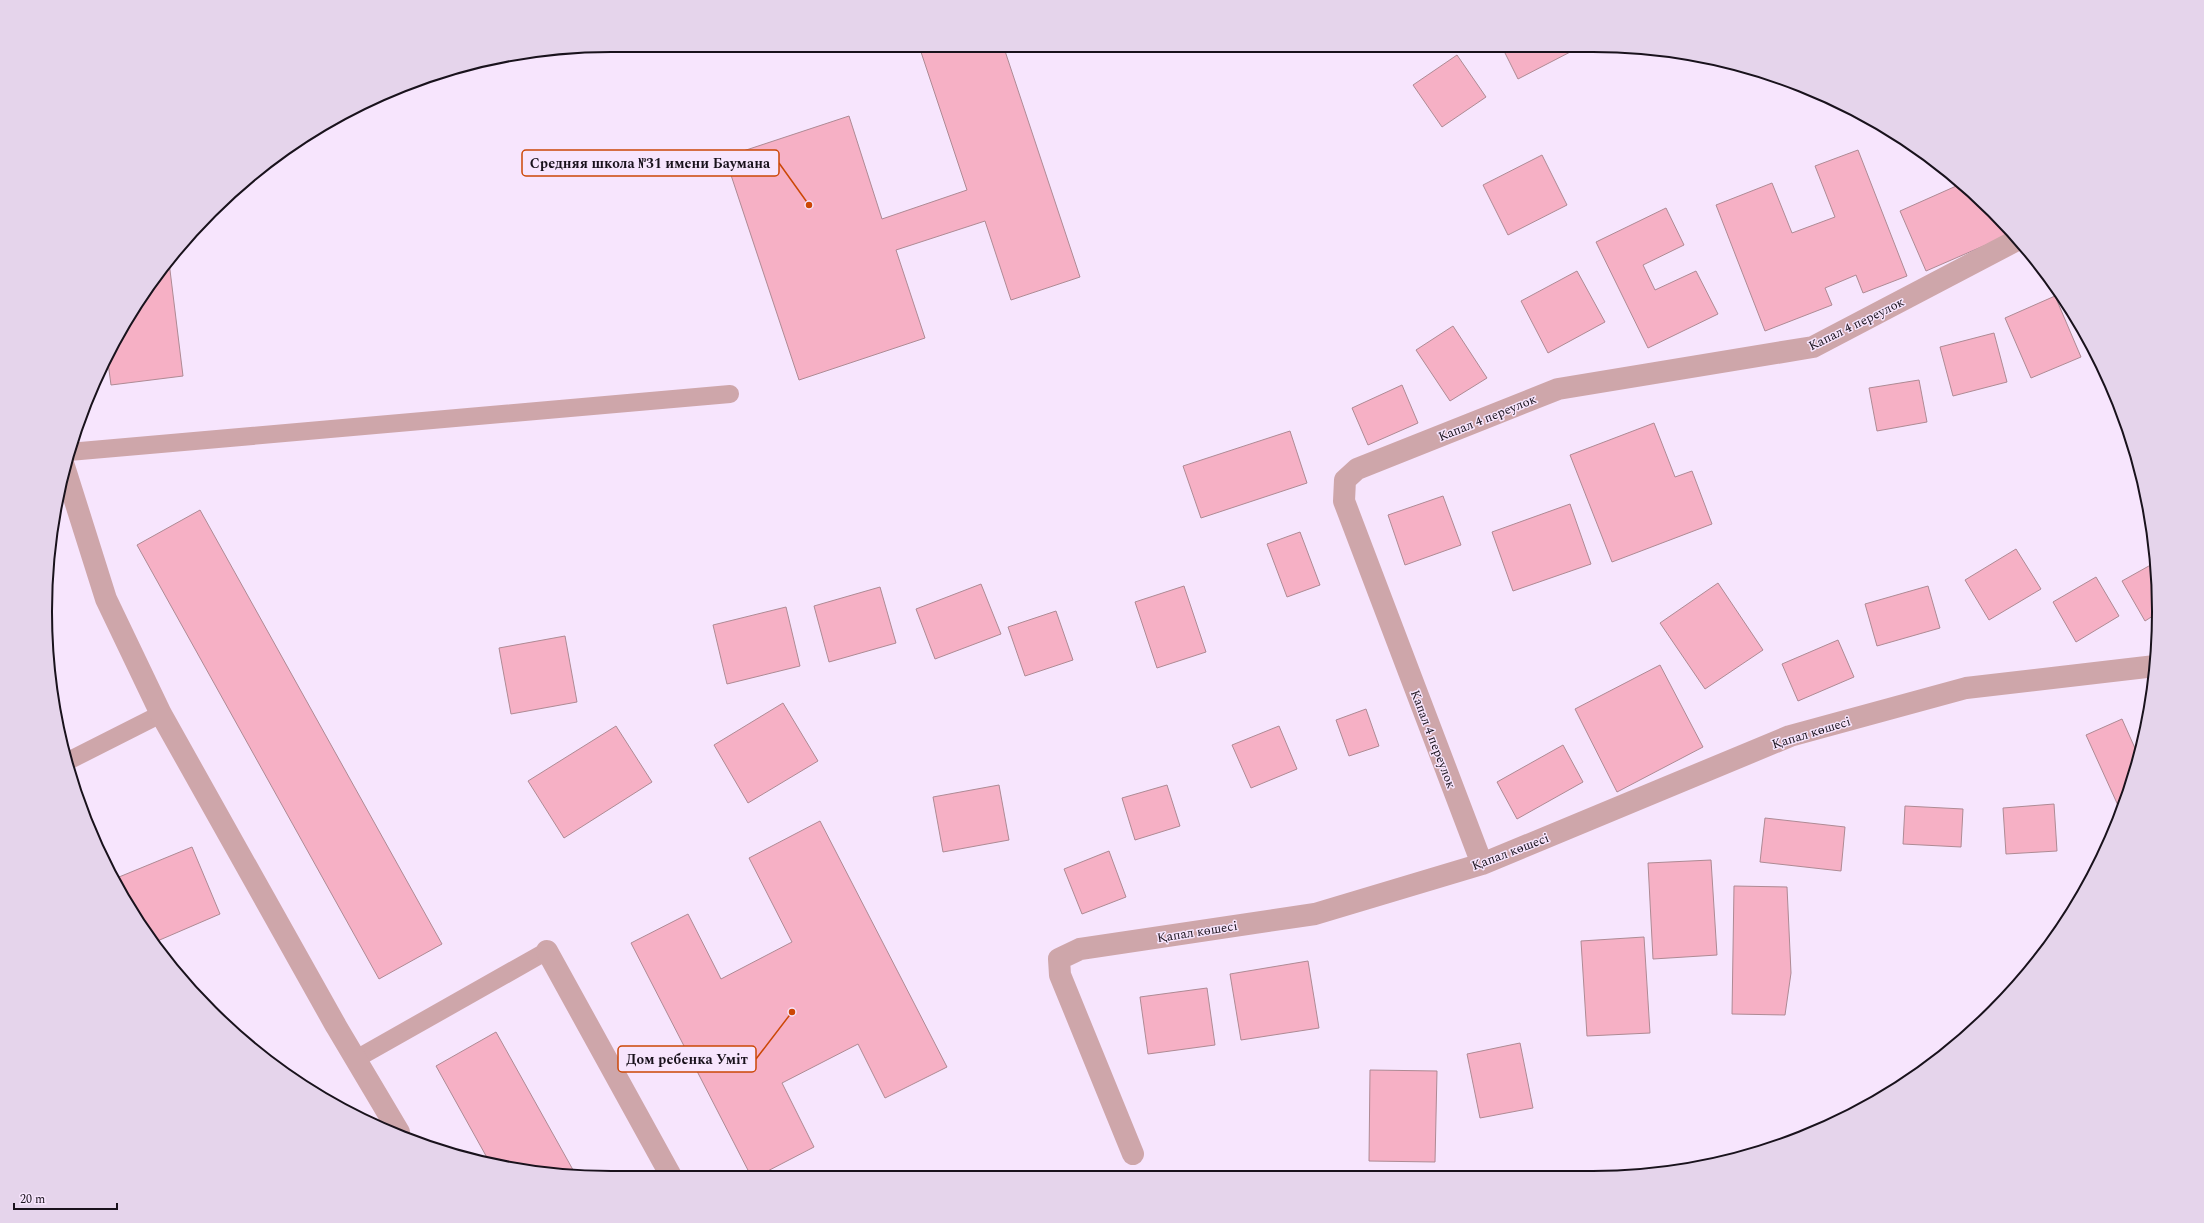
<svg xmlns="http://www.w3.org/2000/svg" width="2204" height="1223" font-family="Spectral,serif">
<rect width="100%" height="100%" fill="#f7e5fd"/>
<path fill="#f6b0c5" stroke="#ae8a94" d="M1575 46 1576 49 1518 79 1502 47Z
M1004 48 1080 277 1011 300 985 221 896 250 925 338 799 380 725 157 849 116 882 219 967 190 920 49Z
M1457 55 1486 97 1442 127 1413 85Z
M1858 150 1907 276 1863 293 1856 275 1825 288 1832 305 1765 331 1716 205 1772 183 1792 233 1835 217 1815 166Z
M1542 155 1567 205 1508 235 1483 185Z
M1963 183 2011 234 1926 271 1900 211Z
M1666 208 1684 245 1643 265 1655 290 1696 271 1718 314 1648 348 1596 242Z
M169 262 183 376 111 385 107 355 141 297Z
M1577 271 1605 322 1548 353 1521 301Z
M2055 296 2081 357 2031 378 2005 318Z
M1453 326 1487 378 1450 401 1416 350Z
M1994 333 2007 382 1953 396 1940 347Z
M1919 380 1927 422 1877 431 1869 388Z
M1402 385 1418 423 1368 445 1352 408Z
M1654 423 1675 477 1692 471 1712 524 1612 562 1570 455Z
M1290 431 1307 483 1201 518 1183 466Z
M1443 496 1461 545 1405 565 1388 515Z
M1570 504 1591 564 1513 591 1492 532Z
M200 510 442 944 379 979 137 545Z
M1300 532 1320 585 1287 597 1267 544Z
M2016 549 2041 589 1989 620 1965 580Z
M2156 562 2158 575 2156 614 2145 621 2122 581Z
M2096 577 2119 616 2076 642 2053 602Z
M1718 583 1763 650 1705 689 1660 623Z
M981 584 1001 634 935 659 916 609Z
M1184 586 1206 652 1157 668 1135 602Z
M1928 586 1940 628 1877 646 1865 604Z
M880 587 896 643 829 662 814 606Z
M786 607 800 666 727 684 713 625Z
M1056 611 1073 660 1025 676 1008 627Z
M565 636 577 702 511 714 499 648Z
M1838 640 1854 677 1798 701 1782 664Z
M1660 665 1703 747 1617 792 1575 709Z
M783 703 818 761 748 803 714 745Z
M1366 709 1379 746 1349 756 1336 720Z
M2122 719 2138 755 2129 794 2121 812 2086 735Z
M616 726 652 782 564 838 528 781Z
M1279 726 1297 769 1251 788 1232 745Z
M1563 745 1583 782 1517 819 1497 782Z
M999 785 1009 840 943 852 933 797Z
M1167 785 1180 826 1135 840 1122 798Z
M2054 804 2057 851 2006 854 2003 808Z
M1905 806 1963 809 1961 847 1903 844Z
M1765 818 1845 827 1841 871 1760 862Z
M820 821 947 1067 885 1098 858 1044 782 1083 814 1147 758 1176H751L631 943 688 914 721 979 792 942 749 858Z
M192 847 220 914 155 942 135 914 119 877Z
M1109 851 1126 897 1082 914 1064 869Z
M1711 860 1717 955 1653 959 1648 863Z
M1734 886 1787 887 1791 973 1785 1015 1732 1014Z
M1644 937 1650 1033 1587 1036 1581 941Z
M1308 961 1319 1028 1241 1040 1230 974Z
M1207 988 1215 1045 1148 1054 1140 997Z
M496 1032 577 1177 490 1163 436 1066Z
M1520 1043 1533 1108 1480 1118 1467 1054Z
M1370 1070 1437 1071 1435 1162 1369 1161Z"/>
<g fill="none" stroke-linecap="round" stroke-linejoin="round">
<path stroke="#cea6aa" stroke-width="18" d="M69 452 730 394
M68 761 161 714
M356 1059 547 951"/>
<path stroke="#cea6aa" stroke-width="22" d="M64 466 106 599 161 714 336 1026 399 1132
M1482 864 1344 501 1345 480 1357 469 1558 389 1813 347 2017 240
M547 951 671 1176
M1133 1154 1060 975 1059 959 1080 949 1315 914 1482 864 1790 736 1966 688 2155 666"/>
</g>
<g text-anchor="middle" stroke-width="3" stroke-linejoin="round" paint-order="stroke">
<g font-size="13" fill="#19121c" stroke="#f7e5fd">
<text transform="translate(1856 323) rotate(-26)" y="5">Капал 4 переулок</text>
<text transform="translate(1487 417) rotate(-22)" y="5">Капал 4 переулок</text>
<text transform="translate(1811 732) rotate(-17)" y="5">Қапал көшесі</text>
<text transform="translate(1434 739) rotate(69)" y="5">Капал 4 переулок</text>
<text transform="translate(1510 851) rotate(-21)" y="5">Қапал көшесі</text>
<text transform="translate(1197 931) rotate(-9)" y="5">Қапал көшесі</text>
</g>
</g>
<path d="M0 0H2204V1223H0ZM611 52H1593A559 559 0 0 1 2152 611V612A559 559 0 0 1 1593 1171H611A559 559 0 0 1 52 612V611A559 559 0 0 1 611 52Z" fill="#e5d4eb" fill-rule="evenodd"/>
<path fill="none" stroke="#19121c" stroke-width="2" d="M611 52H1593A559 559 0 0 1 2152 611V612A559 559 0 0 1 1593 1171H611A559 559 0 0 1 52 612V611A559 559 0 0 1 611 52Z"/>
<path fill="none" stroke="#cc4706" stroke-width="1.5" d="M809 205L779 163M792 1012L756 1059"/>
<g fill="#cc4706" stroke="#f7e5fd" stroke-width="1.5">
<circle cx="809" cy="205" r="4"/>
<circle cx="792" cy="1012" r="4"/>
</g>
<g fill="#f7e5fd" stroke="#cc4706" stroke-width="1.5">
<rect x="522" y="150" width="257" height="26" rx="4"/>
<rect x="618" y="1046" width="138" height="26" rx="4"/>
</g>
<g font-size="14" text-anchor="middle" font-weight="bold" fill="#19121c">
<text x="650" y="168">Средняя школа №31 имени Баумана</text>
<text x="687" y="1064">Дом ребенка Умiт</text>
</g>
<path d="M14 1203v6h103v-6" fill="none" stroke="#19121c" stroke-width="2"/>
<text x="20" y="1203" font-size="12" fill="#19121c" stroke="#f7e5fd" stroke-width="3" paint-order="stroke">20 m</text>
</svg>
